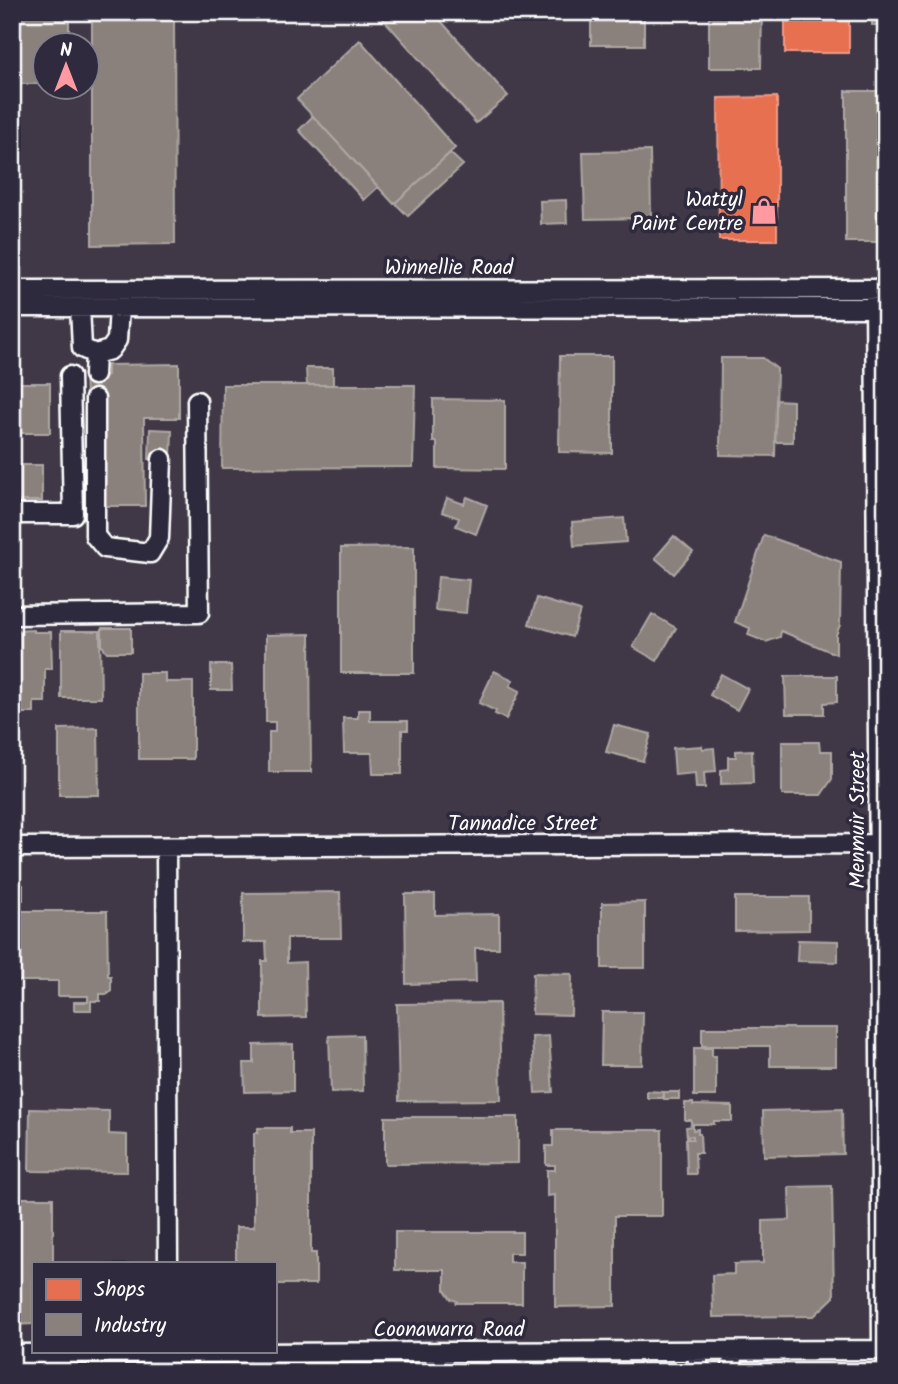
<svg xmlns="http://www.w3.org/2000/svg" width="898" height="1384" font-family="Kalam,sans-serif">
<rect width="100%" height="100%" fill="#2f2a3d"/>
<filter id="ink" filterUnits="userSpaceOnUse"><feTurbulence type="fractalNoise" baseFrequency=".0143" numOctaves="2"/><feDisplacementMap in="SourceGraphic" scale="14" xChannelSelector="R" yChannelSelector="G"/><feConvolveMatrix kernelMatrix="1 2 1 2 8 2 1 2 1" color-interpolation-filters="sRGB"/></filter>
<g filter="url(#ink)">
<path fill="#413846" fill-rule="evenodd" d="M12 12H886V1372H12ZM46 46H88V88H46ZM33 1263H275V1351H33Z"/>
<path fill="#e76f51" stroke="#ee9a85" stroke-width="2" d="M785 12H849V53H785Z
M777 97V240H719L718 98Z"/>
<path fill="#8a817c" stroke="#ada7a3" stroke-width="2" d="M12 12H69V46H46V84H12Z
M92 12H174L175 244 92 245Z
M377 12H433L508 96 476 123Z
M591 12H644V45H591Z
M709 12H762L761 68H709Z
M872 12H886V25H872Z
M360 40 455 148 394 204 297 99Z
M846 91H886V242H846Z
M313 116 378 187 364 200 299 130Z
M650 151 651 218 585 219 583 152Z
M450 153 463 165 408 216 395 203Z
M566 200 567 223 541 224 540 201Z
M560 356H612V453L559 452Z
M721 358H763L777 369 775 456 720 455Z
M179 364V418H144L145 506H105L104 398H86L85 375H107V365Z
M306 368H333V385H307Z
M12 383H50V433H12Z
M223 385H415L413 467 222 468Z
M433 399 505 400V469L437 468V442H433Z
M776 400 793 401V442H775Z
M150 429 172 430 171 459H149Z
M12 465H42V501H12Z
M467 497 487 505 476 534 456 526 459 518 442 512 447 498 464 504Z
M624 518 626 542 574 546 572 522Z
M764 535 841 562 840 625 836 635V654L781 631 780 637 766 642 748 635 750 628 735 622Z
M674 536 693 552 674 574 655 558Z
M414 547V673H341V548Z
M438 577 469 580 466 613 435 610Z
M537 598 580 611 572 637 529 624Z
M652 614 676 628 657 661 633 647Z
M102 628H131V652H107L102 646Z
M34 630V632H51L52 669H45V702H34V713H12V631Z
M61 631H100L101 698H61Z
M310 634 311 772H269V732H275V722H266V635Z
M211 665H231L232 690H211Z
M494 671 513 680 510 686 520 691 506 719 495 714 496 711 479 703Z
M139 673H165V682H193V759H139Z
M721 674 748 689 737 710 710 695Z
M785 676H837V702L824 703V714H786Z
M358 710H370V721H408V730H402V774H373L372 753H344L343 718H358Z
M614 725 651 734 643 761 606 752Z
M98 728 99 795H59V729Z
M782 742H819L820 751H832V779L821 795H782Z
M702 746 703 749 714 748 716 771 704 772 705 788H696L695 773 675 775 673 748Z
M752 750 753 783 721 784V770L728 769V757H736V751Z
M12 885H23V900H12Z
M340 892 341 938H287V963L305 962 306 1017 262 1018V961H267L266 942H243V893Z
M405 894H435V915L499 914V948H475L476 982 406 984Z
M735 897H809V930L735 931Z
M645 902V968H602V903Z
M12 911H107L108 976H111V992H108V994H100V1001H91V1010H74V1002H88V996H58V981H12Z
M798 940 838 941V962L797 961Z
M533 973 572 974 571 1015 532 1014Z
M499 1003 501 1100 399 1101 397 1004Z
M602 1012H643L642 1065H601Z
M702 1028H836V1066H770V1046H702Z
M362 1035 363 1091 331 1092 329 1036Z
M549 1036 553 1092 535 1093 532 1037Z
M293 1044V1091L245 1092 244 1063H254V1045Z
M694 1048H712V1056H716V1096H694Z
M647 1091 663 1092V1098H647Z
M664 1092H679V1099H664Z
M685 1103H693V1105L732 1106V1121H714V1124H691V1120H685Z
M30 1109 109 1111V1134L127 1135V1172L29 1171Z
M842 1109 843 1154 764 1156 763 1111Z
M385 1117H518V1163L385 1164Z
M693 1126V1130L698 1129V1134H700L701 1153H695L696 1174H687L686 1139H693V1136L687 1137 686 1127Z
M258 1128H290V1133H311V1253H316V1284H275V1263H236V1227H254V1133H258Z
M553 1130H662V1216H615V1306L555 1307V1195L547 1196V1170H555V1165H546V1146H553Z
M832 1186 834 1297 814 1316 713 1317 712 1275 734 1274V1264L763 1263V1221L790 1220 789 1187Z
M12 1198H53V1263H33V1324L12 1325Z
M395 1232H522V1253H509V1262H522V1303H456L457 1301 451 1299 445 1290V1270H395Z"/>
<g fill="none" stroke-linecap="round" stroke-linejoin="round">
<defs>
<path id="minor" d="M875 289 882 1350
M12 290 886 289
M12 307 886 308
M80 307 82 348 95 354
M94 375 95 354 110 350 117 340 119 307
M95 399V536L105 548 150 553 159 538 162 459
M12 514H73L70 376
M12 615 199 613 197 401
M12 847 880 844
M166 847 168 1263
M698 1351V1372
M12 1354 886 1350
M732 1372 733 1351"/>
</defs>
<use href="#minor" stroke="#fff" stroke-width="23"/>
<use href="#minor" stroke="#2f2a3d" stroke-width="18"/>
</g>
</g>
<defs>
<symbol id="shop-bare" viewBox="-9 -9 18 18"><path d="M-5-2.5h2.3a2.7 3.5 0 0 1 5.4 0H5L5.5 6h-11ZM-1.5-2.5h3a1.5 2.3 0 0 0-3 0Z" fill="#ff9aa2" stroke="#2f2a3d" stroke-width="2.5" paint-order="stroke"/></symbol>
</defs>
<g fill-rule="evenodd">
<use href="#shop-bare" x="745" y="192" width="38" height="38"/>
</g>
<g text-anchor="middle" stroke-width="7" stroke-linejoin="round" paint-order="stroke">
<g font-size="21" fill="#fff" stroke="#2f2a3d" text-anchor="end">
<text x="743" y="206">Wattyl<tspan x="743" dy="24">Paint Centre</tspan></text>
</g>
<g font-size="21" fill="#fff" stroke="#2f2a3d">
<text x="449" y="274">Winnellie Road</text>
<text transform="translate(857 820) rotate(-90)" y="7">Menmuir Street</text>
<text x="523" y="830">Tannadice Street</text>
<text x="449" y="1336">Coonawarra Road</text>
</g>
</g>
<rect width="898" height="1384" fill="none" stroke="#2f2a3d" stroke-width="42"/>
<rect x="21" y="21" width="856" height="1342" fill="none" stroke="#fff" stroke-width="2.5" filter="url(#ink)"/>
<rect x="32" y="1262" width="245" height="91" fill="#2f2a3d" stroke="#827f8b" stroke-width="2"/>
<rect x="46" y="1279" width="35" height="21" fill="#e76f51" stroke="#827f8b" stroke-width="2"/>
<text x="94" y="1296" font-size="21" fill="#ffffff">Shops</text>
<rect x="46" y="1314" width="35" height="21" fill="#8a817c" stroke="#827f8b" stroke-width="2"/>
<text x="94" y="1332" font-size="21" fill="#ffffff">Industry</text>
<g transform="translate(66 66)"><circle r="33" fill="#2f2a3d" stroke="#827f8b" stroke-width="2"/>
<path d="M0-5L12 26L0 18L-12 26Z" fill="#ff9aa2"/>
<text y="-10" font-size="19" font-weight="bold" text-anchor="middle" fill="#ffffff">N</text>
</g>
</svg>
